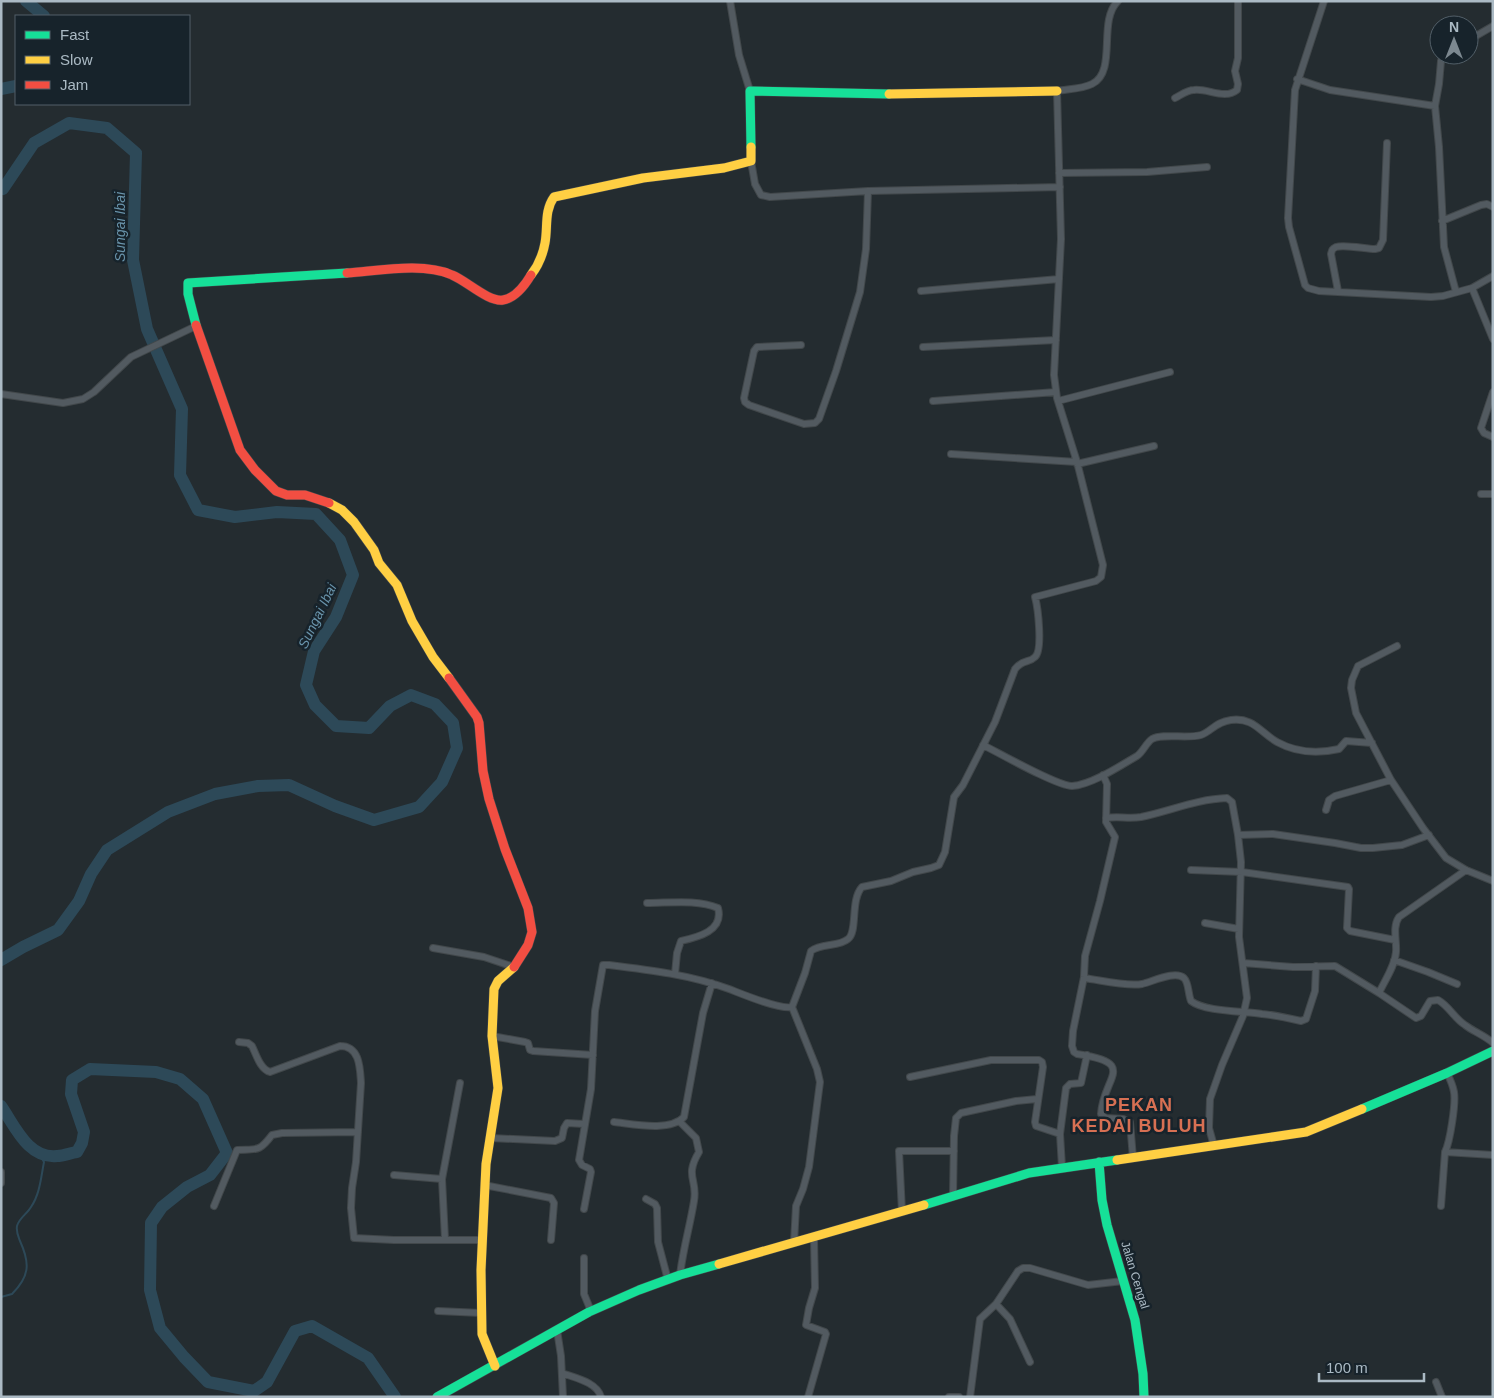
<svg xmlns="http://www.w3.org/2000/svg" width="1494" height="1398" font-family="Helvetica,sans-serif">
<rect width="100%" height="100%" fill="#242c30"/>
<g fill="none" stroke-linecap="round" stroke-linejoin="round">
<path stroke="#2d4958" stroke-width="2" d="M1 1297 12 1294C30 1276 30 1263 20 1241 18 1236 16 1232 17 1226 19 1218 27 1214 31 1207 40 1194 41 1177 44 1162L39 1154"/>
<path stroke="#2d4958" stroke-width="12" d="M26 1 44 16
M1 89 16 86
M1 188 3 189 34 143 69 123 107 128 136 153 133 260 147 329 182 409 180 475 198 510 235 517 277 512 316 514 340 540 353 575 336 617 314 651 306 685 315 705 336 726 369 728 390 706 411 695 435 704 453 723 457 748 442 782 419 807 374 820 335 806 289 785 258 786 215 794 168 812 107 850 91 874 79 901 58 930 23 947 1 960
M1 1106C15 1126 28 1159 57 1156 64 1156 70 1153 77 1152L82 1143 84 1132 71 1094 72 1080 90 1069 156 1072 180 1079 203 1099 227 1153 210 1175 187 1187 162 1207 151 1223 150 1290 160 1328 184 1357 208 1382 254 1391 267 1382 295 1331 312 1326 368 1358 395 1397"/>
<defs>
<path id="street" d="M730 1 739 55 750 91
M1324 1 1295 90 1288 218 1289 227 1305 285 1308 288 1319 291 1431 297 1443 296 1472 288
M1469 40 1493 26
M1443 55 1441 61 1439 84 1435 106 1439 147 1444 247 1456 292
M1297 79 1330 90 1435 106
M1175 98C1181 95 1187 90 1194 90 1207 88 1225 100 1237 90L1238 84 1235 71 1238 58V1
M751 161 755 184 761 195 770 197 868 191 1060 187
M1059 173 1147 172 1207 167
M1442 221 1481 205 1487 204 1493 207
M1493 276 1472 288 1493 339
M921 291 1059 279
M1338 291 1331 254C1332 250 1332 249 1336 247 1344 244 1366 249 1375 249L1379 248 1383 240 1387 143
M801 345 757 347 754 351 744 398 745 402 749 405 804 424 815 423 819 419 836 371 860 292 866 249 868 191
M923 347 1056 340
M1493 392 1481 428 1484 433 1493 437
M1 394 63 403 83 399 94 392 131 357 196 326
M933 401 1056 392
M1058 401 1170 372
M951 454 1077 462
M1077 464 1154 446
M1481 494H1493
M1397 646 1358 666 1352 680 1351 688 1356 713 1391 780 1423 828 1446 858 1466 870 1493 881
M983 745C999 753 1057 786 1072 786 1091 785 1120 766 1137 756 1143 752 1146 743 1152 739 1163 733 1187 739 1201 735 1211 732 1215 722 1231 720 1253 717 1260 732 1277 742 1297 753 1317 754 1339 749L1346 741 1372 743
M1103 775 1107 784 1106 822 1115 837 1100 901 1085 956 1084 977 1073 1031 1072 1046 1074 1052 1077 1054C1139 1063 1103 1077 1101 1114L1106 1118 1123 1119 1130 1122 1133 1158
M1326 810 1329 800 1335 796 1391 780
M1106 818C1118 816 1129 819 1141 817 1170 811 1197 799 1227 798L1232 802 1238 835 1241 862 1239 937 1247 998 1243 1016 1222 1065 1210 1099 1209 1128 1214 1146
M1238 835 1273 834 1335 843 1361 848H1373L1402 845 1429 835
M1191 870 1242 872 1348 887 1349 889 1347 928 1350 931 1395 940
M647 903C669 903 697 899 718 908 724 931 698 937 681 941L677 953 675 974
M1205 923 1239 929
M433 948 484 957 514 967
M1394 960 1428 972 1457 984
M1243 963 1293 967 1335 966 1379 993 1416 1018 1421 1016 1430 1001 1438 1000C1449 1006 1454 1018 1465 1025 1474 1032 1484 1035 1493 1043
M1084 978C1100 980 1127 987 1142 984 1152 982 1175 970 1184 978 1189 983 1188 994 1191 1001 1205 1012 1244 1011 1262 1014 1275 1015 1288 1018 1301 1021L1306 1019 1315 991 1316 966
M1379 993C1385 980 1395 966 1396 952 1397 941 1392 927 1399 917L1466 870
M792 1007 817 1069 820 1082 809 1167 803 1189 796 1206 794 1243
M492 1036 525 1042 528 1043 530 1050 533 1051 593 1055
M239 1042 248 1043 252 1046C256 1054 260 1069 270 1072L340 1046C360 1046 360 1068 361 1083L356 1162 352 1188 351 1208 354 1238 394 1240H482
M910 1077 991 1060H1039L1042 1062 1043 1067 1035 1122 1036 1126 1060 1134
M614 1122C633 1124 670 1132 684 1117L703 1013 712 983
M680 1122 696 1138 699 1152C684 1177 698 1179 694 1201 690 1226 683 1249 680 1275
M491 1138 555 1141 562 1138 564 1128 567 1123 584 1124
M1445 1152 1493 1155
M1062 1167 1060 1134 1066 1088 1070 1084 1081 1083 1087 1055
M1 1172V1183
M394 1175 442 1179
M484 1185 551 1198 554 1203 551 1240
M953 1196 954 1136 956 1118 961 1113 1016 1101 1037 1099
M646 1199 655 1204 657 1208 658 1242 668 1280
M214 1206 237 1150C258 1149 259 1152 272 1135L282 1133 358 1132
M1441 1206 1445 1152C1450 1142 1456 1103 1454 1092 1453 1086 1450 1079 1447 1073
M584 1209 591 1172 590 1169 582 1165 579 1160 591 1089 595 1011 603 965H609C650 970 691 975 729 989 742 994 780 1010 792 1007L805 973 811 951C821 943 839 947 848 939 858 932 850 900 862 887L891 881 913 872 931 868 939 865 945 852 954 797 963 785 995 722 1015 669C1024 658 1028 664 1035 657 1043 650 1038 608 1035 597L1096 581 1101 577 1103 565 1077 462 1057 398 1054 375 1061 239 1057 91C1068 89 1082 89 1092 84 1118 71 1097 21 1118 1
M902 1212 899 1151H954
M445 1239 442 1179 460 1083
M584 1258V1294L591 1311
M996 1304 1010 1319 1030 1362
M438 1311 481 1313
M557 1330 561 1356 563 1397
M562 1373C575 1378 597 1382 601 1397
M1436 1382 1442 1397
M808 1397 826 1334 825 1332 806 1325 809 1308 815 1288 814 1238
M949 1397H959
M970 1397 980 1319 996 1304 1018 1271 1023 1268H1030L1088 1285 1123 1281"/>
<path id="fast" d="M751 147 750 91 889 94
M196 325 188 294V283L347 273
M1362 1109 1447 1073 1493 1051
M1099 1162 1102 1200 1107 1225 1135 1320 1143 1374 1144 1397
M924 1205 1029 1173 1117 1160
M437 1397 589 1312 639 1290 680 1275 719 1264"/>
<path id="slow" d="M889 94 1057 91
M531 275C538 266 543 254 545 243 548 227 544 211 554 197L643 178 724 168 751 161V147
M329 503 342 510 354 522 374 550 379 563 397 585 412 621 433 657 449 678
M1117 1160 1306 1132 1362 1109
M719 1264 924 1205
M495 1366 482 1334 481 1270 486 1164 498 1088 492 1036 494 989 498 981 514 967"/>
<path id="jam" d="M347 273C378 271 423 262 452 275 467 281 488 302 503 300 516 298 525 285 531 275
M196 325 240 450 255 470 276 491 287 495H305L329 503
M449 678 477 717 479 723 483 771 489 799 505 849 528 908 532 932 528 945 514 967"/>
</defs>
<use href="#street" stroke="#42484b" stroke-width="8"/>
<use href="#fast" stroke="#42484b" stroke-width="10"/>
<use href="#slow" stroke="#42484b" stroke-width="10"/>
<use href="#jam" stroke="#42484b" stroke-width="10"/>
<use href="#street" stroke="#525a60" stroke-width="6"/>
<use href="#fast" stroke="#16e098" stroke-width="9"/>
<use href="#slow" stroke="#ffcf43" stroke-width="9"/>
<use href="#jam" stroke="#f24e42" stroke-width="9"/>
</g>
<g text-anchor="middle" stroke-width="5" stroke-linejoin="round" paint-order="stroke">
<g font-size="12" fill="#abbac4" stroke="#17232b">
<text transform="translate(1135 1275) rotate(73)" y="4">Jalan Cengal</text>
</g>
<g font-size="14" font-style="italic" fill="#6993aa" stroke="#17232b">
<text transform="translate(120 227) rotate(-90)" y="5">Sungai Ibai</text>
<text transform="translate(317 616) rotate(-64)" y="5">Sungai Ibai</text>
</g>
<g font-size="18" font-weight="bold" letter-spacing="1" fill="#d77053" stroke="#17232b">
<text x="1139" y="1111">PEKAN<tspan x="1139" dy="21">KEDAI BULUH</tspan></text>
</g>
</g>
<rect width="1494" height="1398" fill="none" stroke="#abbac4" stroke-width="5"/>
<rect x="15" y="15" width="175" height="90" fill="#17232b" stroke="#525f68"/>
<rect x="25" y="31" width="25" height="8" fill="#16e098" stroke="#525f68"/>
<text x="60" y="40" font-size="15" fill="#abbac4">Fast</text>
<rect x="25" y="56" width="25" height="8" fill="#ffcf43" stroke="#525f68"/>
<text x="60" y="65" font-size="15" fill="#abbac4">Slow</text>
<rect x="25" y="81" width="25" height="8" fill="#f24e42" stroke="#525f68"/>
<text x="60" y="90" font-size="15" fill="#abbac4">Jam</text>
<g transform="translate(1454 40)"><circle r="24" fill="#17232b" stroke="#525f68"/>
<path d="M0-4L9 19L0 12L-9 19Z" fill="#7c8890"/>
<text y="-8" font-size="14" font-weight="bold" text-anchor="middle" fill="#abbac4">N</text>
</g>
<path d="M1319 1373v8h105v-8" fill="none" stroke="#abbac4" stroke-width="2.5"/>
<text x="1326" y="1373" font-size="15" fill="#abbac4" stroke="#17232b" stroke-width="4" paint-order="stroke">100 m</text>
</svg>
